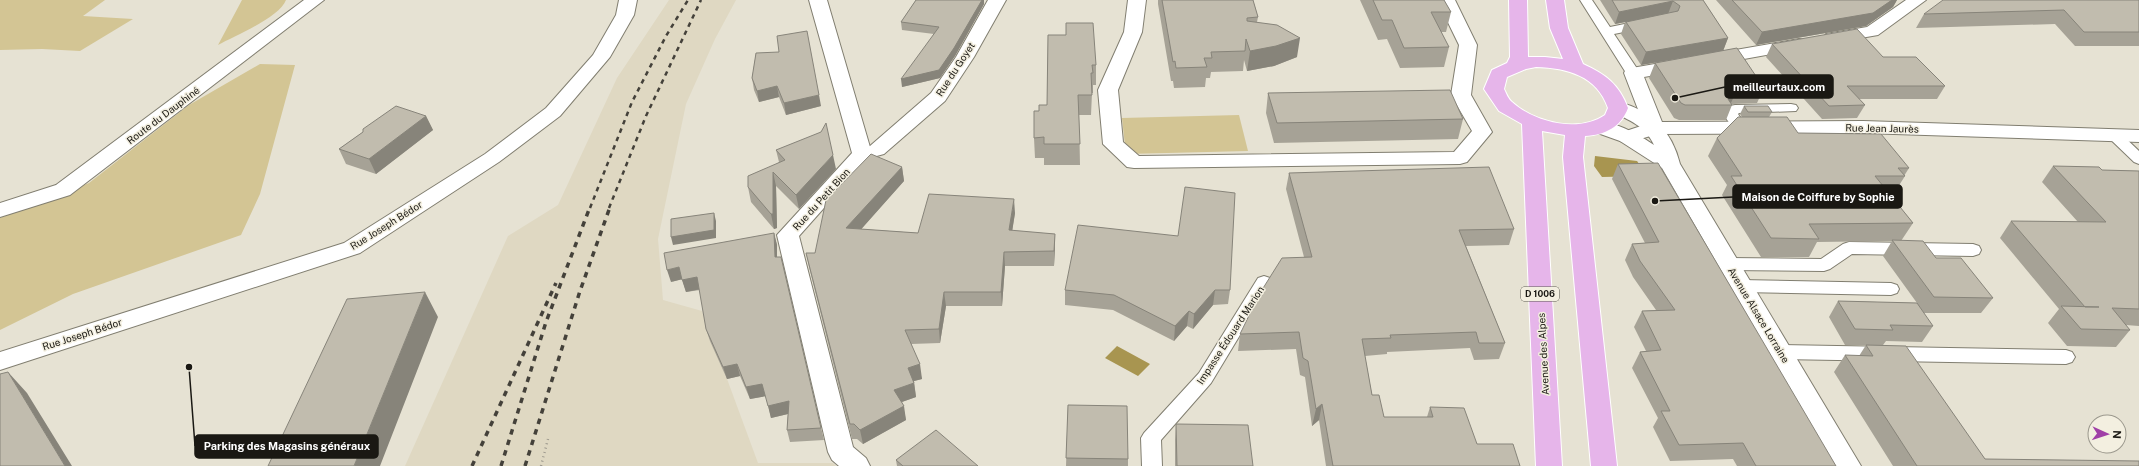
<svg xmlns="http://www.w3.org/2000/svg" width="2139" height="466" font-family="'Public Sans',sans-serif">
<rect width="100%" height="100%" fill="#e6e2d3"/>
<path fill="#dfd8c2" d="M669 0H736L715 39 686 104 658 239 663 300 702 311 758 463H833L836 466H405L508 236 558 205 617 78Z"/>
<path fill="#d3c594" d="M0 0H105L83 16 133 19 80 51 42 49 0 50Z
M242 0H286C280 17 235 36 218 45Z
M260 64 295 65 260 194 241 235 73 294 0 330V218L89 183 189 105Z
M1239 115 1248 151 1126 154 1122 118Z"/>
<path fill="#a89550" d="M1595 156 1637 161 1648 176 1602 177 1594 166Z
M1117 346 1150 364 1138 376 1105 358Z"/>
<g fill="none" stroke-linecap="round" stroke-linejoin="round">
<defs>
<path id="service" d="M1580 0H1592L1610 27 1644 20 1649 21 1650 24 1649 27 1614 34 1640 73 1638 76H1628Z
M1791 104 1796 105 1798 108 1796 111 1739 113 1738 114 1747 128 1745 131H1735L1723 114 1730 106 1735 105Z
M2114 131 2119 132 2139 151V164L2134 162 2109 138 2107 135 2109 132Z
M1849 242 1973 244 1979 246 1981 250 1979 254 1973 256 1852 254 1830 269 1824 271 1728 270 1722 268 1720 264 1722 260 1728 258 1821 259 1843 244Z
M1264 276 1270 278 1272 282 1211 383 1161 440 1162 466H1142L1141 438 1144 433 1199 373 1258 278Z
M1741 280 1891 283 1897 285 1899 289 1897 293 1891 295 1741 292 1735 290 1733 286 1735 282Z
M1781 345 2066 350 2072 352 2075 357 2072 362 2066 364 1781 359 1775 357 1772 352 1775 347Z"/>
<path id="minor" d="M619 0H637L634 15 610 57 560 116 499 162 360 253 0 370V352L344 243 485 154 546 108 593 55 616 15Z
M988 0H1006L974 57 945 101 884 154 862 160 855 158 852 154 855 150 870 146 931 93 956 57Z
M1128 0H1146L1142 32 1118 90 1123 142 1139 156 1454 152 1472 131 1451 95 1459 45 1437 0H1455L1477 45 1471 95 1492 132 1467 162 1460 164 1134 168 1127 167 1103 144 1098 90 1124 32Z
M1906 0H1926L1878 35 1832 43 1826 42 1823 38 1826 34 1867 27Z
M1799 39 1805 40 1808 44 1805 48 1644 77 1662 122 1863 121 2139 130V142L1863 133 1657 134 1627 143 1620 141 1617 137 1620 133 1644 125 1624 73 1626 69Z"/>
<path id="tertiary" d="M304 0H324L70 195 0 217V203L56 185Z
M809 0H827L872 154 799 236 853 447 866 458 870 466H839L832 460 828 452 777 235 852 153Z
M1618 102C1651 110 1672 131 1680 164L1861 466H1834L1662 168 1620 141 1592 131 1589 127 1592 123C1611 118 1639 135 1654 145 1646 127 1629 119 1611 112L1608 108 1611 104Z"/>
<path id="primary" d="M1509 0H1527L1528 57H1545L1563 59 1550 28 1546 0H1564L1568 28 1583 64C1605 74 1619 84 1628 108 1621 127 1605 135 1585 136L1583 157 1617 466H1591L1563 157 1565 135 1542 131 1562 466H1536L1522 124 1499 111 1484 89 1492 70 1507 63 1510 57ZM1536 67C1568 68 1597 76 1608 108L1605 115C1579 133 1535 123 1512 102 1508 99 1506 93 1504 89L1507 77 1526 69Z"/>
</defs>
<use href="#service" stroke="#817e70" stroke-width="2"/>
<use href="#minor" stroke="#817e70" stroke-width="2"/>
<use href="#tertiary" stroke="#817e70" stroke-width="2"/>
<use href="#primary" stroke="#fff" stroke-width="2"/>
<path stroke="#9c988d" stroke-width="2.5" stroke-dasharray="1 3.5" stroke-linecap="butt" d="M541 466 548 439"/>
<use href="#service" fill="#fff" fill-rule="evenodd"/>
<use href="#minor" fill="#fff" fill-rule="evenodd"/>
<use href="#tertiary" fill="#fff" fill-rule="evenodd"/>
<use href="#primary" fill="#e6b5ea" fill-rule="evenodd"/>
<path stroke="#44413a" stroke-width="2.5" stroke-dasharray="4.5 4.5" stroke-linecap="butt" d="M590 208 632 102 666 36 688 0
M609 208 646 116 701 0"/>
<path stroke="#44413a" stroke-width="3.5" stroke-dasharray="5.5 5.5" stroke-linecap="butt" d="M472 466 556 283
M501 466 546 322 590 207
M525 466 580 291 610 207"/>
</g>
<path fill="#a6a296" d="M916 0H984V4L955 56 940 78 902 87 934 34 902 30 901 22Z
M1158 0H1253L1258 17 1257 22 1297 57 1274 66 1247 71 1244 60 1243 71 1211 72 1210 78H1206L1205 87 1174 88 1173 81H1171L1158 4Z
M1360 0H1444L1451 12 1446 32H1441L1449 47 1444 67 1400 68 1387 39 1378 40Z
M1600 0H1703L1728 38 1723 51 1641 65 1621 34 1625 22 1615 24Z
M1716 0H1897L1893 7 1866 26 1756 45Z
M2139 0V46H2075L2055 24 1916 28 1924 14Z
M1048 35 1096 65V85H1093V93H1092L1091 115H1079L1080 165H1044V158H1035L1034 138 1039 111 1047 105Z
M1772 44 1883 57 1945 86 1937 99H1859L1865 105 1857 118 1822 119 1766 57Z
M756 53 821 106 786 115 779 97 759 102 754 90 752 78Z
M1655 63 1764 88 1757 103 1732 104V105L1726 120H1679L1674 118 1649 78Z
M1268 93 1463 119 1458 139 1274 143 1266 113Z
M1744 106 1772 112 1769 117 1798 133 1909 168 1904 176H1905L1893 195H1890L1913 223 1901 241 1936 258 1993 298 1981 313H1923L1933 326 1922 342 1886 341 1883 345 1985 459 2139 466H1893L1834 372 1845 355 1859 356 1866 345H1845L1829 317 1838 301 1917 303 1883 256 1892 241 1817 242 1809 257H1761L1722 195 1727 185 1708 156 1717 138 1742 117 1740 114Z
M426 116 433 130 376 174 346 164 339 149 363 132Z
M776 150 836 169 799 209 776 186 777 228 774 229 751 202 748 187 779 162Z
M1618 164 1836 466H1737L1733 459 1670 461 1653 427 1658 418 1632 368 1640 352 1646 351 1634 327 1642 311 1656 310 1633 277 1625 260 1632 244 1645 243 1612 179Z
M2053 166 2102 170 2139 171V326L2126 325 2130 330 2116 347 2067 346 2048 323 2059 309 2000 238 2011 221 2078 222 2042 182Z
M902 167 904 181 861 229 918 233 1015 213 1012 231 1055 234 1054 266H1005L1002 306H946L940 343 911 344 922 379 914 381 916 397 902 402 906 420 863 444 857 439H852L809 267 806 253H815Z
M1289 173 1514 229 1509 245 1466 246 1505 343 1499 359 1474 360 1470 348 1387 352V354L1365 356 1372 395 1384 417H1427L1430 407 1477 444 1520 466H1326L1319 420 1312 426 1305 377 1300 375 1296 349 1238 351 1240 334 1304 257 1286 189Z
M774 233 777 245V257H781L824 440 790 442 787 430 788 414 771 418 766 396 750 399 740 376 727 379 710 341 706 329 700 290 686 292 682 279 671 282Z
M1065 290H1230L1228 304 1213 305 1193 329 1187 326 1174 341 1113 310 1065 305Z
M1068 405 1128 459V466H1066Z
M1176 424 1253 466H1175V440Z
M896 460 978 466H897Z"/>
<path fill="#87847a" d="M982 0H984V4L955 56 940 78 902 87 901 79Z
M1892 0H1897L1893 7 1866 26 1756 45 1762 32Z
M1673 1 1668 14 1615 24 1619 12Z
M1300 38 1297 57 1274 66 1247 71 1250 51Z
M1728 38 1723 51 1641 65 1646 52Z
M777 86 779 97 759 102 757 91Z
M1737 90 1730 105 1728 99Z
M819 95 821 106 786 115 784 103Z
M426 116 433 130 376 174 369 159Z
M833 155 836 169 799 209 796 195Z
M902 167 904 181 849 243 846 228Z
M773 172 776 186 777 228 774 229 771 214Z
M1014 199 1015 213 1010 245 1009 230Z
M714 213 716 221V238L673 245 671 237Z
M774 233 777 245V269L775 257Z
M1055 234V248L1054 266V251Z
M1004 252 1005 266 1002 306 1001 292Z
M679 267 683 279 671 282 667 270Z
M697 277 701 289 686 292 682 280Z
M1215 290 1213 305 1193 329 1194 314Z
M425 292 438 317 380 466H354Z
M944 292 946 306 940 343 939 329Z
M1189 311 1187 326 1174 341 1175 326Z
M737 364 740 376 727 379 723 367Z
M920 364 922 379 910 382 908 368Z
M8 372 27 393 72 466H65Z
M914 383 916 397 896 404 894 390Z
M762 384 766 396 750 399 746 387Z
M789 401 792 413 771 418 768 406Z
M1322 404 1319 420 1312 426 1316 409Z
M904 406 906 420 863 444 860 430Z"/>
<path fill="#c1bcae" stroke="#87847a" d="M916 0H982L954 48 939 70 901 79 939 27 901 22Z
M1162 0H1253L1258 17 1247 18V21L1277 25 1300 38 1276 46 1250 51 1246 39 1245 51 1211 52 1212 58H1204L1207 67 1176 68 1175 61 1173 62Z
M1373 0H1444L1451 12H1431L1449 47 1404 48 1392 20H1382Z
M1612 0H1703L1728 38 1646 52 1626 22 1678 11 1680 6 1673 1 1619 12Z
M1732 0H1892L1873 13 1762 32Z
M1943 0H2139V32H2084L2064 10 1924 14Z
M1066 23H1093L1096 65H1092L1093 73H1091L1092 95H1078L1080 144H1044V137L1034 138V111H1039V105H1047L1048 35H1066Z
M1857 29 1883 57H1916L1945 86H1847L1865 105 1829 106 1772 44Z
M807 31 819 95 784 103 777 86 757 91 752 78 756 53 779 52 777 36Z
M1737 48 1764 88 1737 90 1728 99 1732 105H1685L1681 103 1655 63Z
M1450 90 1463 119 1277 123 1268 93Z
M396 106 426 116 369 159 339 149 363 132V129Z
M1744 106H1768L1772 112H1748Z
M1738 117H1787L1798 133 1881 134 1909 168H1898L1905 176H1875L1913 223 1809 224 1819 239 1771 238 1731 176H1742L1717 138Z
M826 123 833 155 796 195 773 172V214H771L748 187V176L785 160 776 150 821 132Z
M871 154 902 167 846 228 918 233 929 194 1014 199 1009 230 1055 234 1054 251 1004 252 1001 292H944L939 329 905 330 920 364 908 368 914 383 894 390 904 406 860 430 854 424H850L806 253H815L826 200Z
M1658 163 1836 466H1756L1743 443 1679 445 1661 411H1670L1640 352 1661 350 1642 311 1675 310 1640 261 1632 244 1659 242 1618 164Z
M2053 166 2099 167 2102 170 2139 171V309L2112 308 2130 330 2081 329 2061 306 2099 307H2085L2011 221 2106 222Z
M1489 167 1514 229 1459 230 1505 343H1479L1476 332 1390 335 1391 338 1362 339 1372 395H1379L1384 417H1433L1430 407 1464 408 1477 444H1513L1520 466H1333L1322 404 1316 409 1308 361 1303 358 1299 332 1240 334 1260 293 1282 258 1312 257 1289 173Z
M1185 187 1235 193 1230 290H1215L1194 314 1189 311 1175 326 1114 295 1065 290 1078 225 1178 236Z
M714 213V230L671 237V219Z
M774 233 775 257H781L821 428 787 430 789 401 768 406 762 384 746 387 737 364 723 367 706 329 697 277 682 280 679 267 667 270 664 253Z
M1892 240 1923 241 1936 258H1961L1993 298 1934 297Z
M425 292 354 466H268L347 299Z
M1838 301 1917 303 1933 326 1890 325 1893 330 1855 329Z
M1866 345 1906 346 1985 459 2139 461V466H1917L1845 355 1873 356Z
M8 372 65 466H0V374Z
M1068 405 1127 406 1128 459 1066 458Z
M1176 424 1248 425 1253 466H1177Z
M936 430 978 466H903L896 460Z"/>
<g text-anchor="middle" stroke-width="3" stroke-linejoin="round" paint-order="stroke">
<rect fill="#f3efe0" stroke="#5b5850" stroke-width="1" x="1521" y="287" width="38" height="14" rx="3"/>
<g font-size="9" font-weight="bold" fill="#1a1813">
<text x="1540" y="297">D 1006</text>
</g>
<g font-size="10" fill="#1a1813" stroke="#f3efe0">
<text transform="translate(955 69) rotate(-57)" y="4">Rue du Goyet</text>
<text transform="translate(163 115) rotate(-37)" y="4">Route du Dauphiné</text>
<text transform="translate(1882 128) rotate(1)" y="4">Rue Jean Jaurès</text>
<text transform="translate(821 199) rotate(-48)" y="4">Rue du Petit Bion</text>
<text transform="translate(386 225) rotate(-32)" y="4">Rue Joseph Bédor</text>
<text transform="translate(1759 315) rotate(59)" y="4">Avenue Alsace Lorraine</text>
<text transform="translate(82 334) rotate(-18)" y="4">Rue Joseph Bédor</text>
<text transform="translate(1230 335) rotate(-57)" y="4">Impasse Édouard Marion</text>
<text transform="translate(1543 354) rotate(-93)" y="4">Avenue des Alpes</text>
</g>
</g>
<path fill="none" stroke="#1a1813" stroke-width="1.5" d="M1675 98L1725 87M1655 201L1733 197M189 367L195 446"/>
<g fill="#1a1813" stroke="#f3efe0" stroke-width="1.5">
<circle cx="1675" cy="98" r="4"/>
<circle cx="1655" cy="201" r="4"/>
<circle cx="189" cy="367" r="4"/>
</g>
<g fill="#1a1813" stroke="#1a1813" stroke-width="1.5">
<rect x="1725" y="75" width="108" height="23" rx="4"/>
<rect x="1733" y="185" width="169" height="23" rx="4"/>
<rect x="195" y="435" width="183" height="23" rx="4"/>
</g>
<g font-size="11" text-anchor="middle" font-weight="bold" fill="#fff">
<text x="1779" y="91">meilleurtaux.com</text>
<text x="1818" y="201">Maison de Coiffure by Sophie</text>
<text x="287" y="450">Parking des Magasins généraux</text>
</g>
<g transform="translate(2107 434) rotate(93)"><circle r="19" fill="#f3efe0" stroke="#9c998e"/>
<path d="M0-3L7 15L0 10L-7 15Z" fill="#a03fa7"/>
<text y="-6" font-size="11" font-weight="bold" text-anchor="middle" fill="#1a1813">N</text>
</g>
</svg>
